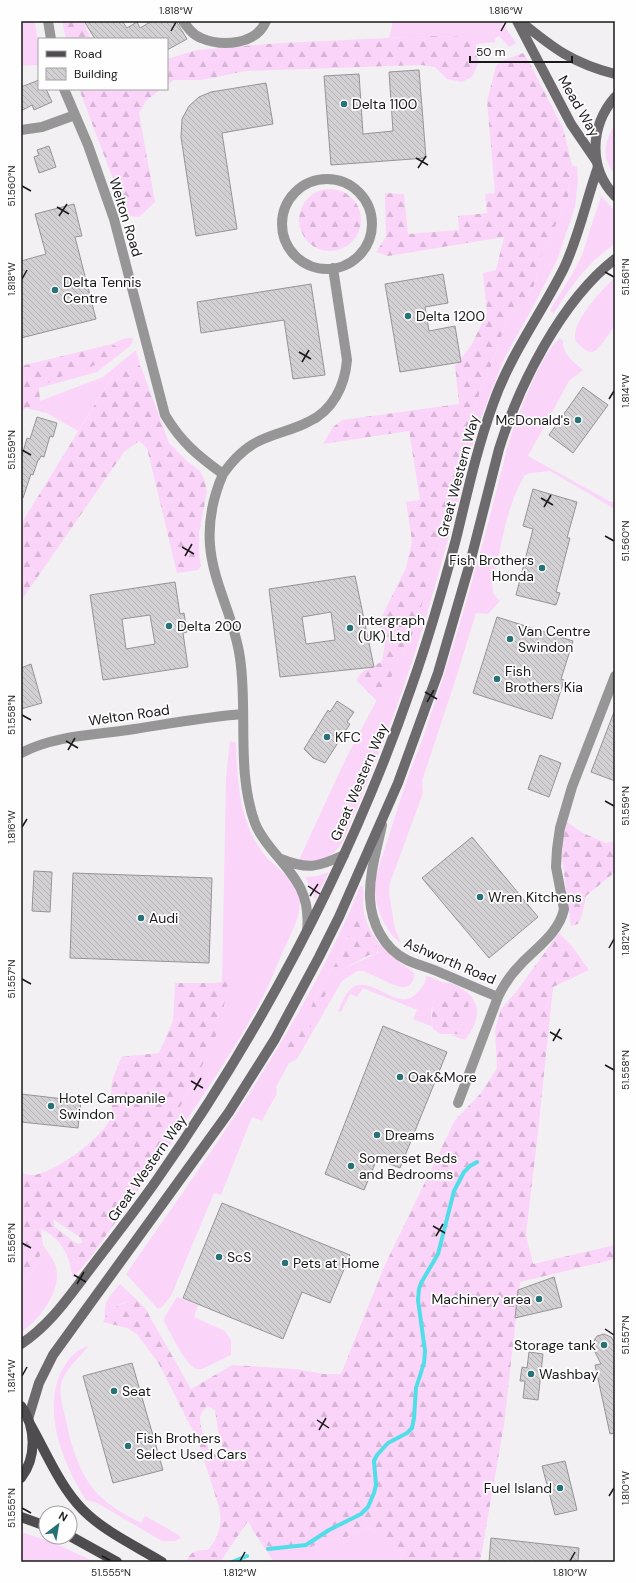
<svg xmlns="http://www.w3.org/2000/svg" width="636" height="1583" font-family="'DM Sans',sans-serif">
<defs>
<pattern id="forest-firs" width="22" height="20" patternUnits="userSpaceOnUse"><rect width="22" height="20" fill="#fbd4fa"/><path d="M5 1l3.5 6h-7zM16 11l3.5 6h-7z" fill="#d7b5d6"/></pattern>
<pattern id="building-back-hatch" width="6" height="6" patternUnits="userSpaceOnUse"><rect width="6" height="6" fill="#d3d0d3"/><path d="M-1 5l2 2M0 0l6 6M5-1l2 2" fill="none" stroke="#b5b2b5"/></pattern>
</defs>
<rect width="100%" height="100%" fill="#f3f0f3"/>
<path fill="#fbd4fa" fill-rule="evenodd" d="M21 21H35L39 52V65L21 66Z
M393 21H501L516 43 509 47 499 36 495 39V42L476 44 469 37 431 36 389 38Z
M615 123V174C600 157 605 142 615 123Z
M572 165 577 167 578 180 575 207 557 260 534 305 504 359 477 428C457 506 437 585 412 662 392 724 367 783 342 843 331 860 318 863 299 860L346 758 387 681 404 655 415 627 436 559 466 435 481 389 491 366 507 320 531 292 537 278 541 257 568 198Z
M601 196 615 211V244C588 261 570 288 553 314L550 310 573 273 582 255Z
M615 277C615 288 617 314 615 323 614 328 598 351 593 352 589 353 585 350 582 347 579 345 575 342 575 338 573 320 603 289 615 277Z
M125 338H133L132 343 129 347 97 372 39 388C50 377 74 374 89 367 100 362 109 357 118 349L112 344Z
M560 338 563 341C563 355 573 361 583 370L569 381 528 456 611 502H615V509L550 471 531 473 525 475C509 501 503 534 497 564 495 572 491 582 493 591 494 596 497 598 500 601L488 614 476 613 456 678 422 781 423 793 390 883 389 893 395 929 401 943C387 934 376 909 375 893 374 876 382 858 387 842 393 823 399 803 406 783 412 765 420 747 426 729 457 639 482 549 505 457 510 433 542 350 560 338Z
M136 350 140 364 133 371 116 370 78 431 47 413 40 401 103 377Z
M230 741 236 743C237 780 239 822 263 853 274 867 292 876 298 893 305 911 290 935 283 951 275 970 267 990 257 1008 227 1062 191 1113 157 1164L163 1143 173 1119 196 1079 216 1033 222 1017 227 982H222L226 778Z
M329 872 315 900 312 890 305 877 317 876Z
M362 886 363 887C364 893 363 899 363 905 365 934 388 956 411 970L414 973C415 979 411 987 404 987 397 988 371 974 363 971H357L342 981 297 1059 289 1063 276 1087 277 1093 262 1121 252 1117 221 1195 214 1193 171 1296 162 1307 158 1309 126 1274C212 1150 302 1028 360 887ZM358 917H361L378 949V953L343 969 313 1012 314 999 337 961Z
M426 976C432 977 436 980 441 982 445 983 449 982 453 984 482 996 483 1017 465 1040L451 1035H455L432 1006 431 1016 433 1027 413 1019 417 1010 363 988 357 997 350 994 341 1012 338 1011C342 1003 346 990 355 986 376 978 399 1014 418 992 423 986 426 983 426 976Z
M43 1245C47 1251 52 1257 55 1264 64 1288 40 1320 21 1332V1286L38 1262Z
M90 1258 73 1278 69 1261C78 1265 83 1263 90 1258Z
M120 1284 138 1301C127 1299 109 1307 105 1318 103 1301 110 1296 120 1284Z
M177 1297 198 1305 194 1317 225 1331 231 1340V1355L202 1369C199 1369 196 1370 193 1367 182 1358 172 1335 164 1322V1318Z
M89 1345C80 1358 64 1369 61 1385 59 1397 64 1410 66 1421 72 1449 81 1479 102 1498 114 1509 128 1516 141 1523L145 1516 179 1535 181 1538 175 1541H162L97 1503 86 1500C61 1461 36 1398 71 1357 75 1352 83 1348 89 1345Z
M367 1527 405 1552 398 1562H274L255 1534 265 1545 278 1549 311 1547 329 1539 343 1540 352 1533Z
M21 1532 54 1543 95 1562H21Z"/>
<path fill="url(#forest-firs)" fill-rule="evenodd" d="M62 21H83L91 39H66Z
M431 36 469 37 476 44 478 64 472 77 462 82 447 79 435 67 421 65 246 71 201 80H174L167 85V59L197 50 281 43Z
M523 53 528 60 563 128 572 165 568 198 541 257 537 278 531 292 507 320 491 366 481 389 466 435 436 559 415 627 404 655 377 701 357 681C360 669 373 668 382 661L385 644 380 630V620L406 568 412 541 406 502 420 500 409 431 323 444 333 427 342 420 459 404 455 366 471 346 487 313 483 273 496 270 504 237 388 256 376 252 386 237 385 193 404 194 408 234 459 230 458 216 487 213 485 194 495 193 487 101 496 66 500 62Z
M79 89H161L146 101 139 113 155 202 139 217 127 216Z
M299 220a31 31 0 1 1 62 0a31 31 0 1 1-62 0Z
M112 344 119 348 107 359 88 368 60 377 39 387 40 401 47 413 26 408 21 412V366Z
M140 364 169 443 188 462 200 471 205 481 207 492 199 533V553L201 565 198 570 177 573 147 448 139 441 124 452 21 601V524L116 370 125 367 133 371Z
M567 822 583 833 606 843 615 841V872L586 896 582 915 578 924 571 926 561 850Z
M358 916 361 917 378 949 376 955H369L343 969 313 1013 311 1008 314 999 337 961Z
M559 933 572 946 589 970 553 987 538 1132 526 1235 533 1264 615 1245V1259L520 1282 504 1425 480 1562H398L405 1552 367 1527 352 1533 343 1540 329 1539 311 1547 278 1549 265 1545 255 1534 248 1521 220 1562H188L187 1560C191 1550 199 1550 208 1550 219 1537 223 1523 219 1507L198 1441 159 1364 137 1334 127 1328 103 1322C104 1320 105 1316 107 1314 111 1308 131 1298 138 1301 140 1303 143 1306 145 1308L191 1389 232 1365 296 1369 324 1374H341L384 1267 455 1120 481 1093 497 1068 495 1030 501 1009 516 992ZM207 1406 215 1410 218 1430 225 1457 219 1456 210 1452C207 1444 197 1422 201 1414 202 1411 205 1409 207 1406Z
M222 982H228L222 1017 217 1033 196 1079 173 1119 163 1143 157 1164 90 1258C82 1264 79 1265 69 1261 64 1246 56 1236 41 1229L43 1245 38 1262 21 1286V1173C25 1174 29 1175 33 1175 53 1174 104 1137 111 1117 113 1111 110 1093 112 1083 113 1075 119 1066 121 1057L159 1053 173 1021 175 983H215ZM53 1219 81 1238 82 1243 77 1244 55 1227Z
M456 989C460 992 467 994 468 1000 470 1009 465 1026 460 1034H441L433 1029C431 1011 431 1005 444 990Z
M301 1017H305L311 1026V1028L300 1051 294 1056 289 1052 285 1043Z"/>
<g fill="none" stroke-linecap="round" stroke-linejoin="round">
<path stroke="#50dee8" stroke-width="4" d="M268 1549 306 1545 329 1530 361 1514 368 1507 374 1493 376 1485 374 1461 377 1455 388 1443 407 1433 412 1428 414 1418 416 1388 424 1363 425 1351 418 1300 419 1289 421 1283 438 1254 454 1191 464 1172 470 1166 477 1162
M232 1562 247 1556"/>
</g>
<path fill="url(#building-back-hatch)" stroke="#979497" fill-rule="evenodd" d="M84 21H122L127 28 137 22 140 28 152 21H176L187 39 167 50V39H95Z
M419 70 426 158 331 165 324 76 359 74 363 134 393 131 389 72Z
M39 80V89H46L52 102 34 110 32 105 21 111V87Z
M266 83 273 124 222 133 237 229 196 236 181 137 182 119 189 106 199 97 211 92Z
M49 146 56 167 39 173 34 157 39 155 37 150Z
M74 204 82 236 75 237 96 319 21 338V261L46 254 35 214Z
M443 274 448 303 425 307 429 331 455 326 461 362 400 372 385 284Z
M311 284 325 375 293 379 284 320 201 333 197 302Z
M583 387 608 405 573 453 549 435Z
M37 417 57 423 53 437 50 436 44 457 41 456 39 460H38L33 475 31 474 23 498 21 497V459L27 438 30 439Z
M533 489 577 502 567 538H570L556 592 560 593 556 605 516 595 533 529 523 526Z
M355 576 374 667 280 677 269 589ZM331 612 335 640 306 644 302 617Z
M175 582 180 614 184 613 187 632 183 633 188 667 103 680 90 595ZM150 615 155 644 126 649 122 619Z
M497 617 573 641 561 679 564 680 552 719 473 693Z
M31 664 42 703 21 709V668Z
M337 701 354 712 347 722 350 724 325 763 313 758 304 749 328 710 330 712Z
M614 712H615V781L591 772Z
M540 755 561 763 549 797 528 789Z
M472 837 538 917 489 958 422 878Z
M34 871 52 872 50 912 32 911Z
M73 873 212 878 209 963 70 958Z
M383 1026 447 1052 400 1168 377 1159 364 1190 325 1174Z
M21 1094 81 1101 78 1128 21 1122Z
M222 1203 350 1255 330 1303 302 1292 283 1339 183 1298Z
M554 1277 562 1307 515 1318 518 1290Z
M604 1334 611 1337 615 1343V1433L610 1434 595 1365 601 1364 592 1346 595 1339 597 1336Z
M529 1352 543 1354 538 1400 523 1398 525 1381H520L522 1367 527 1368Z
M132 1363 163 1470 113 1483 83 1376Z
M565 1461 577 1510 555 1515 542 1466Z
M491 1538 579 1548 578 1562H489Z"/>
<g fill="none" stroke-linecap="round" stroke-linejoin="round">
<path stroke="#979697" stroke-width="10" d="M48 21 51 39
M183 21C188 28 193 35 201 38 222 47 256 45 266 21
M64 89 88 145 114 219 165 415C181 442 198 456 223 474 213 497 208 519 210 545 213 584 235 619 240 658 248 712 236 771 255 823 259 834 266 842 273 851 295 877 311 894 307 931
M21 130 42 127 75 115
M282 224a45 45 0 1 1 90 0a45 45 0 1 1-90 0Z
M223 474C232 461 244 448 259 441 275 433 293 430 308 422 333 411 345 385 347 360L333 268
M21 753C53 736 92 735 128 730 167 724 205 717 243 714
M382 825C377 849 369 874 370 898 371 923 384 949 407 960 417 965 428 967 439 972 458 980 478 989 498 997
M281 859C308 870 318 867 344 855
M458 1103 498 997C504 984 511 974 521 964 536 948 559 933 564 909L556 867 557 849 560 828 572 787 615 676"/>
<path stroke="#6c6a6c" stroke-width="10" d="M517 21 571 124 597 162
M520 21C553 48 572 63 615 74
M615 97C590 126 588 168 615 196
M21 1344C48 1326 65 1302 84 1277 108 1245 133 1214 156 1181 263 1028 351 862 412 685 429 637 443 588 456 539 467 494 477 448 493 404 510 355 541 314 564 268 579 236 586 201 598 167
M28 1419 39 1383 53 1355 229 1112 275 1039 319 957 339 917 398 783 438 673 470 563 499 449C519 385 561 301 615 259"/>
<path stroke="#4e4c4e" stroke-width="10" d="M21 1406C36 1427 37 1457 21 1478
M30 1424C46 1452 60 1487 83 1510 105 1532 136 1546 162 1562
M21 1517 46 1526
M70 1536 117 1562"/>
</g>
<path fill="none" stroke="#1a191a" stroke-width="1.5" d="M171 31 176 22M501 31 506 22M416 158 428 165M418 168 426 156M22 186 31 191M57 207 69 214M59 216 67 204M605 272 614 277M22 279 27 270M299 352 311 359M302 362 309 350M609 399 614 391M22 450 31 455M541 498 553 505M544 507 551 495M605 536 614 541M182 547 194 554M185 556 192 544M425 692 437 699M427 702 434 690M22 715 31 720M66 741 78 748M68 750 75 738M605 801 614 806M22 827 27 819M308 886 320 894M310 896 318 884M609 948 614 939M22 979 31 984M550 1032 562 1039M553 1041 560 1029M605 1065 614 1070M191 1081 203 1088M194 1090 201 1078M433 1226 445 1233M436 1236 443 1224M22 1243 31 1248M74 1275 86 1282M77 1284 84 1272M605 1329 614 1335M22 1376 27 1367M317 1420 329 1428M319 1430 326 1418M609 1496 614 1488M22 1508 31 1513M102 1556 111 1561M240 1561 245 1552M570 1561 575 1552"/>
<g fill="#277277" stroke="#fffeff" stroke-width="1.5">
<circle cx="344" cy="104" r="4"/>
<circle cx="55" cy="290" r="4"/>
<circle cx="408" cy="316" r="4"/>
<circle cx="578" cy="420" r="4"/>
<circle cx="542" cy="568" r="4"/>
<circle cx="169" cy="626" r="4"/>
<circle cx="350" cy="628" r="4"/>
<circle cx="510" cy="639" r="4"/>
<circle cx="497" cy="679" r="4"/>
<circle cx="327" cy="737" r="4"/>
<circle cx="480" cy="897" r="4"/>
<circle cx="141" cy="918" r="4"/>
<circle cx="400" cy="1077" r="4"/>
<circle cx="51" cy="1106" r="4"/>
<circle cx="377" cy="1135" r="4"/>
<circle cx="351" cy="1166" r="4"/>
<circle cx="219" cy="1257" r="4"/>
<circle cx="285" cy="1263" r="4"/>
<circle cx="539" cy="1299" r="4"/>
<circle cx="604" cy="1345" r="4"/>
<circle cx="531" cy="1374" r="4"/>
<circle cx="114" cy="1391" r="4"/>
<circle cx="128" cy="1446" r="4"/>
<circle cx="560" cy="1488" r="4"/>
</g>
<g text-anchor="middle" stroke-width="3.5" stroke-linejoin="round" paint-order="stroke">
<g font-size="14" fill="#1a191a" stroke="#fffeff" text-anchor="start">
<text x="352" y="109">Delta 1100</text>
<text x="63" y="287">Delta Tennis<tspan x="63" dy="16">Centre</tspan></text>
<text x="416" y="321">Delta 1200</text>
<text x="570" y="425" text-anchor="end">McDonald's</text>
<text x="534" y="565" text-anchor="end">Fish Brothers<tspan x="534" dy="16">Honda</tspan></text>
<text x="358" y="625">Intergraph<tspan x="358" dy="16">(UK) Ltd</tspan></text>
<text x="177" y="631">Delta 200</text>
<text x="518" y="636">Van Centre<tspan x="518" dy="16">Swindon</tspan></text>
<text x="505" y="676">Fish<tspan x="505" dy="16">Brothers Kia</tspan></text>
<text x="335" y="742">KFC</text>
<text x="488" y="902">Wren Kitchens</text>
<text x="149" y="923">Audi</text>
<text x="408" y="1082">Oak&amp;More</text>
<text x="59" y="1103">Hotel Campanile<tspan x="59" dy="16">Swindon</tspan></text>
<text x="385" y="1140">Dreams</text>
<text x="359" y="1163">Somerset Beds<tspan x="359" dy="16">and Bedrooms</tspan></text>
<text x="227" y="1262">ScS</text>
<text x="293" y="1268">Pets at Home</text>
<text x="531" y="1304" text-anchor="end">Machinery area</text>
<text x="596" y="1350" text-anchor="end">Storage tank</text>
<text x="539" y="1379">Washbay</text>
<text x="122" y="1396">Seat</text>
<text x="136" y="1443">Fish Brothers<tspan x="136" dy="16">Select Used Cars</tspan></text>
<text x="552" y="1493" text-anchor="end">Fuel Island</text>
</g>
<g font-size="14" fill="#1a191a" stroke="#fffeff">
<text transform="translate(579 106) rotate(60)" y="5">Mead Way</text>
<text transform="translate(126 217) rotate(73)" y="5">Welton Road</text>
<text transform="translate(458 476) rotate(-75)" y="5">Great Western Way</text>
<text transform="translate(129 715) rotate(-8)" y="5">Welton Road</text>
<text transform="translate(359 782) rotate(-67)" y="5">Great Western Way</text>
<text transform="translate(450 961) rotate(23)" y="5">Ashworth Road</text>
<text transform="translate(147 1168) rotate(-55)" y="5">Great Western Way</text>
</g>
</g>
<rect width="636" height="1583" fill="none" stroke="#fffeff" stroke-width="44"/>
<rect x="38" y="38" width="130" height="52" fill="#fffeff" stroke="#a3a2a3"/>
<rect x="46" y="51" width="20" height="6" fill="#4e4c4e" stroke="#a3a2a3"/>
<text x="74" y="58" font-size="12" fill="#1a191a">Road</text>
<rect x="46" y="68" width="20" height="12" fill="url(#building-back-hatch)" stroke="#a3a2a3"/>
<text x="74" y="78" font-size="12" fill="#1a191a">Building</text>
<g transform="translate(58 1525) rotate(31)"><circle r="19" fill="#fffeff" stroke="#a3a2a3"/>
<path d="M0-3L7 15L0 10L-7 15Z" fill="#277277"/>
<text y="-6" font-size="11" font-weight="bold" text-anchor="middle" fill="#1a191a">N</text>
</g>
<path d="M470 56v6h102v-6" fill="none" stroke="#1a191a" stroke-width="2"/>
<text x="476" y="56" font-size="12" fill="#1a191a" stroke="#fffeff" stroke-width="3" paint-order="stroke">50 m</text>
<rect x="22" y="22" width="592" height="1539" fill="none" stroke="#1a191a" stroke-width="1.5"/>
<g font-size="10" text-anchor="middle" fill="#1a191a">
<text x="176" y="14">1.818°W</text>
<text x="506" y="14">1.816°W</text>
<text transform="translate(11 186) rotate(-90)" y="4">51.560°N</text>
<text transform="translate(625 277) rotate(-90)" y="4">51.561°N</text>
<text transform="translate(11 279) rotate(-90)" y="4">1.818°W</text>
<text transform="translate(625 391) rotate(-90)" y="4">1.814°W</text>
<text transform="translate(11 450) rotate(-90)" y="4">51.559°N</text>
<text transform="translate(625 541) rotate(-90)" y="4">51.560°N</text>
<text transform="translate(11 715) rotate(-90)" y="4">51.558°N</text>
<text transform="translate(625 806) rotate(-90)" y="4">51.559°N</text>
<text transform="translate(11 827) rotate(-90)" y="4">1.816°W</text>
<text transform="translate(625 939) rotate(-90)" y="4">1.812°W</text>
<text transform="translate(11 979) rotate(-90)" y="4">51.557°N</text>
<text transform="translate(625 1070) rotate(-90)" y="4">51.558°N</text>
<text transform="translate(11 1243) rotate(-90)" y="4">51.556°N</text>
<text transform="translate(625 1335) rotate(-90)" y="4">51.557°N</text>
<text transform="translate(11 1376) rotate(-90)" y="4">1.814°W</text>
<text transform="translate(625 1488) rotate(-90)" y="4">1.810°W</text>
<text transform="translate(11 1508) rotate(-90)" y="4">51.555°N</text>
<text x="111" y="1576">51.555°N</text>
<text x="240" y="1576">1.812°W</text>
<text x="570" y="1576">1.810°W</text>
</g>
</svg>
